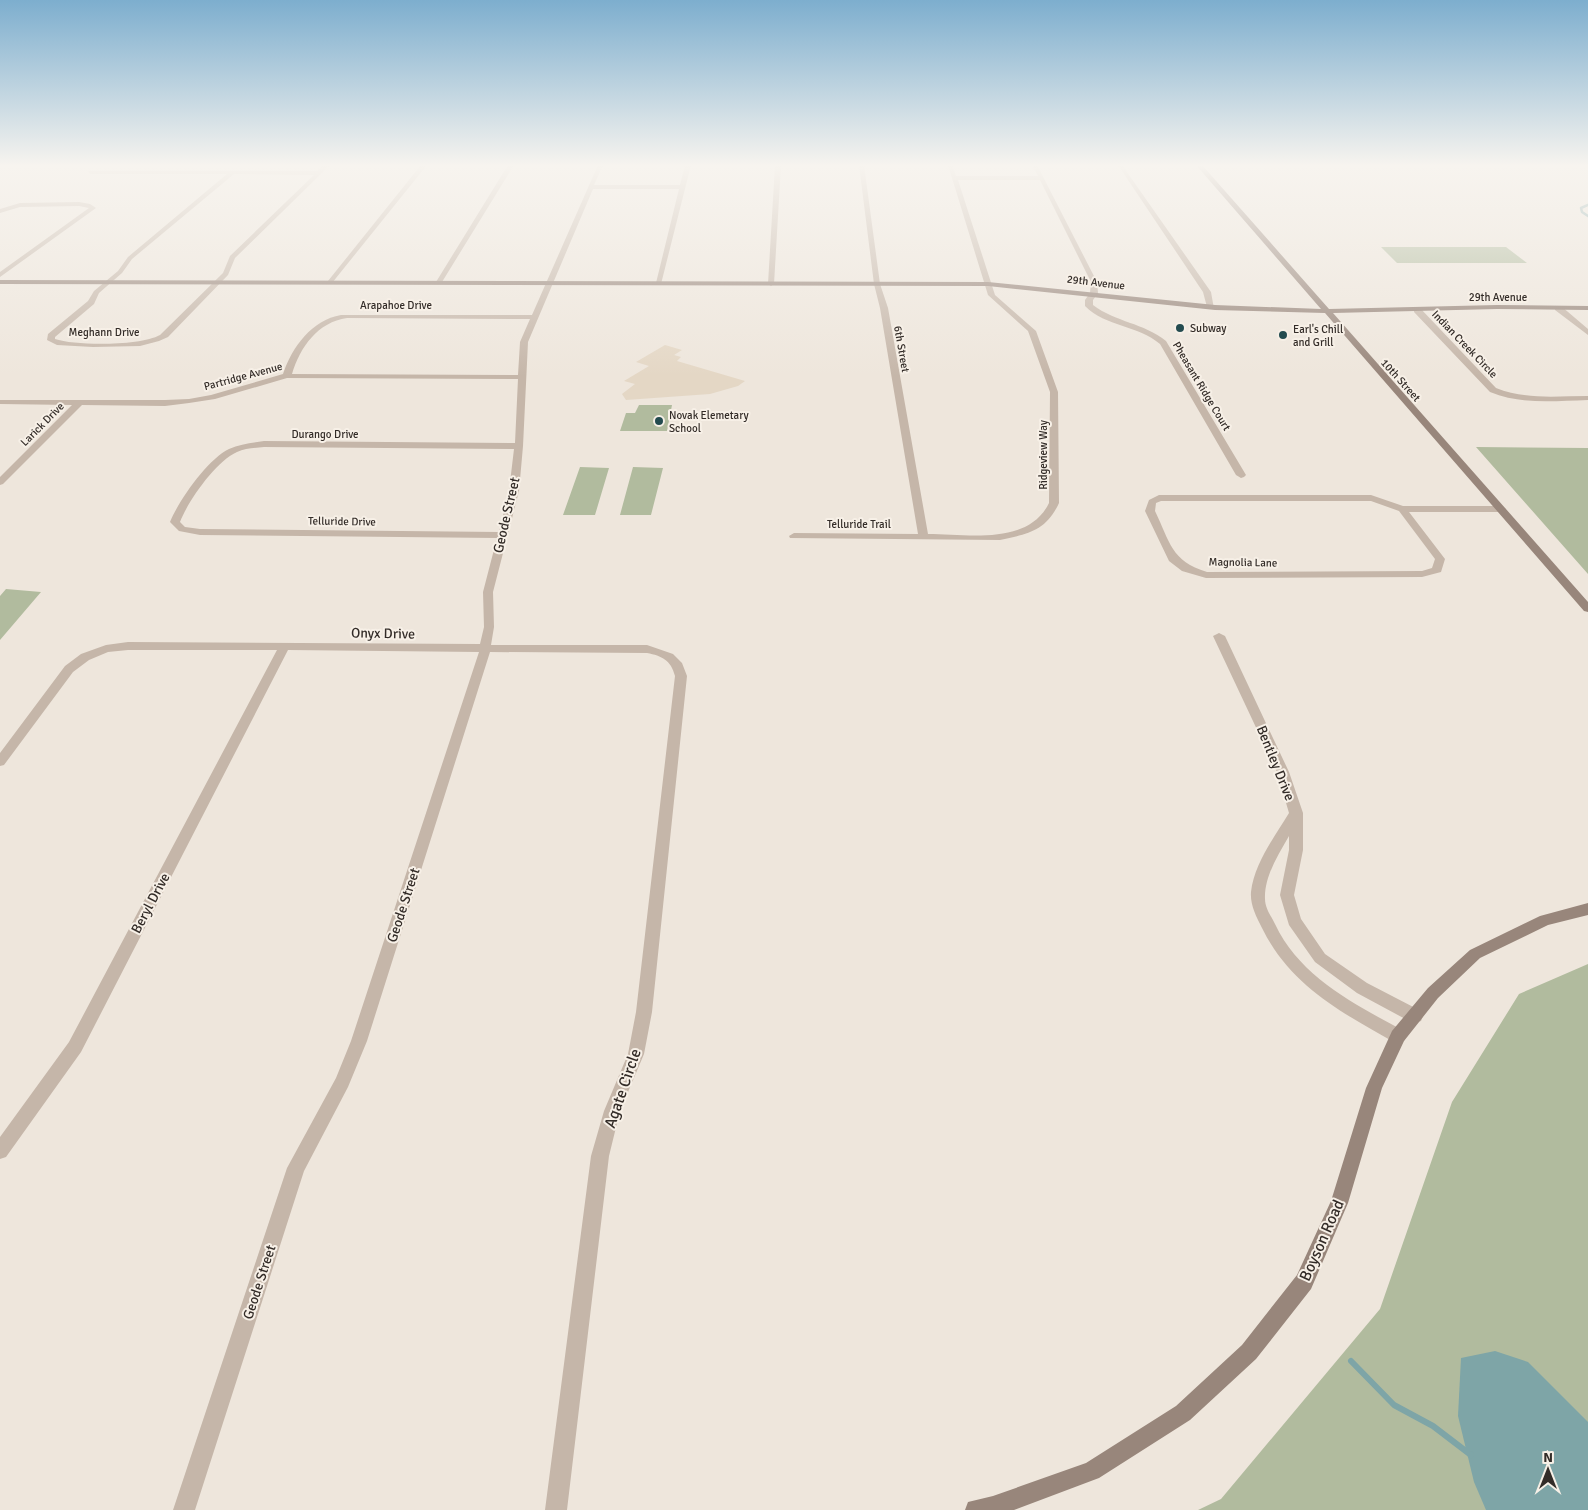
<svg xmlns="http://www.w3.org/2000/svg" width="1588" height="1510" font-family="Signika,sans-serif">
<rect width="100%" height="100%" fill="#eee6dc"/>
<path fill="#b1bb9e" d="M1381 247H1506L1527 263H1397Z
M639 405H672L667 431H620L626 413H635Z
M1476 447 1588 448V574Z
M580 467 609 468 595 515H563Z
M633 467 663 468 651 515H620Z
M6 589 41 592 0 640V596Z
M1588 964V1510H1198L1221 1499 1380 1309 1452 1102 1519 994Z"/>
<path fill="#e4d7c5" d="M665 345 682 350 674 355 681 357 677 361 745 381 738 386 710 394 626 400 622 394 635 384 624 381 649 366 636 362Z"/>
<path fill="#7ea5a7" d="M1495 1351 1528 1362 1588 1422V1510H1486L1474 1482 1458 1416 1461 1358Z"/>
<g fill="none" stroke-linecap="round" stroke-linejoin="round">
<path stroke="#7ea5a7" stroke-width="2.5" d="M1588 205 1581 208 1582 212 1588 216"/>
<path stroke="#7ea5a7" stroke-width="6" d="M1351 1361 1394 1405 1433 1426 1471 1455"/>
<path fill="#c5b6a9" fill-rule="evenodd" d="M324 165H330L235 258 228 275 168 337 159 341 140 346 93 347 57 345 47 340 48 334 88 301 94 291 118 271 128 257 227 174H90L88 171H317ZM234 174 314 175 230 256 223 273 160 335C140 346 76 346 55 339V337L94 304 99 293 122 273 132 259Z
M421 165H427L332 283H328V281Z
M508 165H514L442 282 437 283 436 282Z
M598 165H603L594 185H680L685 165H691L661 284 656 283 679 189H593L528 342 523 446 519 491 493 592 494 627 491 645H647L673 654 682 663 687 676 652 1012 644 1054 620 1111 609 1156 567 1510H545L591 1156 604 1111 628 1054 636 1012 675 676C671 660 662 656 647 653L490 652 367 1041 348 1087 304 1171 195 1510H173L287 1168 336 1078 351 1041 479 652 288 650 81 1052 6 1157 0 1159V1137L69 1042 277 650H128L108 652 89 660 73 672 4 765 0 766V753L65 666 81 654 106 645 128 642 480 644 484 627 483 592 497 538 200 535 179 531 170 522C179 500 208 459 229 449 240 444 252 443 264 441L515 443 518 379 287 378 215 399 189 403 165 406 82 405 3 484 0 485V477L72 405 0 404V400H165L189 399 211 395 283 374C292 347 312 320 341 315H532ZM347 318 530 319 520 342 518 375 292 374C300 347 318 322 347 318ZM264 447 514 449 509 491 499 532 200 529 185 527 180 522C188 501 216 461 237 452 245 448 255 448 264 447Z
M775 165H781L774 284 771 286 768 284Z
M859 165H864L880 284 888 308 928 534C967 534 1028 546 1049 503L1050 392 1028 331 988 295 948 165H952L956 176H1038L1032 165H1037L1097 282 1098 293 1093 300V305C1115 322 1144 323 1166 341L1246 475 1244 477 1241 478 1236 475 1160 344C1138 325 1106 327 1085 306V300L1090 293 1091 282 1040 180H958L995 295 1036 331 1058 392 1059 503C1046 531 1028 534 1000 540L790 538 789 536 794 533 918 534 880 308 874 284Z
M1118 165H1122L1211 292 1214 309 1207 307 1203 292Z
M79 202 90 204 96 208 0 277V272L89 208 79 206 20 207 0 213V209L20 203Z
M1555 306H1561L1588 329V335L1555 310Z
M1414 308H1420L1496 388C1526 400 1557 396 1588 396V400C1554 401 1522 405 1490 392L1414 312Z
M1159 495H1371L1403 506H1501L1506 509 1501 512H1409L1445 559 1441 572 1422 577 1206 578 1182 571 1169 561 1145 511 1149 500ZM1161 501H1371L1399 511 1435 559 1432 568 1422 571 1207 572C1171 561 1170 542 1155 511L1156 503Z
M1219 633 1225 636 1289 772 1303 813V850L1294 895 1301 919 1325 954 1367 983 1421 1011 1423 1016 1421 1021 1415 1023 1409 1021 1357 993 1315 962 1289 925 1280 895 1289 850V836C1278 855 1264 877 1265 899 1265 908 1271 916 1275 924 1300 977 1354 1004 1404 1031L1406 1036 1404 1041 1398 1043 1392 1041C1339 1011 1290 985 1262 928 1256 916 1250 905 1251 892 1254 864 1275 836 1289 813L1277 772 1213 636Z"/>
<path fill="#98867b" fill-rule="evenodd" d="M1196 165H1202L1329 309 1497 305 1588 306V310L1497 309 1333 313 1588 602V612L1584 611 1325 313 1215 310 988 286 0 284V280L988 282 1215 305 1321 309Z
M1588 903V915L1548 925 1480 958 1438 998 1404 1041 1382 1088 1348 1203 1311 1289 1256 1359 1190 1420 1099 1478 1014 1510H965L968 1502 993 1496 1086 1463 1176 1406 1242 1345 1297 1275 1331 1201 1366 1088 1392 1031 1428 988 1470 950 1540 916Z"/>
</g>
<linearGradient id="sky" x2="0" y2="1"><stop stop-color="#7daece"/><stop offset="0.44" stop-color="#f7f4ef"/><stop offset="1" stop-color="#f7f4ef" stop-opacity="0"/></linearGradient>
<rect width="1588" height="376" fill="url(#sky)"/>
<g fill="#234b4f" stroke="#f7f0e7" stroke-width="2">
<circle cx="1180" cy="328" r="5"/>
<circle cx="1283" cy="335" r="5"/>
<circle cx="659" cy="421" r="5"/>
</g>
<g text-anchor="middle" stroke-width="4" stroke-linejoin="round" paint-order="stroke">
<g font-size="11" fill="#332c28" stroke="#f7f0e7">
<text transform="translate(1096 282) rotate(7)" y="4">29th Avenue</text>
<text x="1498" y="301">29th Avenue</text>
<text x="396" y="309">Arapahoe Drive</text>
<text x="104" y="336">Meghann Drive</text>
<text transform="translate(1465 344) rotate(46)" y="4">Indian Creek Circle</text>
<text transform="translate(902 349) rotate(80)" y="4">6th Street</text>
<text transform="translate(243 376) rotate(-15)" y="4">Partridge Avenue</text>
<text transform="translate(1401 380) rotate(48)" y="4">10th Street</text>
<text transform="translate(1202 386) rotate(59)" y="4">Pheasant Ridge Court</text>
<text transform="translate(42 424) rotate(-45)" y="4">Larick Drive</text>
<text x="325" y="438">Durango Drive</text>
<text transform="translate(1043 455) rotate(-90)" y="4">Ridgeview Way</text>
<text transform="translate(342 521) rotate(1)" y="4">Telluride Drive</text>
<text x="859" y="528">Telluride Trail</text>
<text transform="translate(1243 562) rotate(1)" y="4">Magnolia Lane</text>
</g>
<g font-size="11" fill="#332c28" stroke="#f7f0e7" text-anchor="start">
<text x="1190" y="332">Subway</text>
<text x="1293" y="333">Earl's Chill<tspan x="1293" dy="13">and Grill</tspan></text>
<text x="669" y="419">Novak Elemetary<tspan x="669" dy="13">School</tspan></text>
</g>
<g font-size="14" fill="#332c28" stroke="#f7f0e7">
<text transform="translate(506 515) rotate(-77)" y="5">Geode Street</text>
<text transform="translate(383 633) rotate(1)" y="5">Onyx Drive</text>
<text transform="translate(1276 763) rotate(68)" y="5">Bentley Drive</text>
<text transform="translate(150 903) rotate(-62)" y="5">Beryl Drive</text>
<text transform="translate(403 905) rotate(-72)" y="5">Geode Street</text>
<text transform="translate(259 1282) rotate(-72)" y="5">Geode Street</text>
</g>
<g font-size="16" fill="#332c28" stroke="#f7f0e7">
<text transform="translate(622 1088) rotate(-71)" y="6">Agate Circle</text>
<text transform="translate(1321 1240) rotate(-66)" y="6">Boyson Road</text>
</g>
</g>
<g transform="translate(1548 1470)" stroke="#f7f0e7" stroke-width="4" paint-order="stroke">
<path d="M0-4L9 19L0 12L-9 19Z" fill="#332c28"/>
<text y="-8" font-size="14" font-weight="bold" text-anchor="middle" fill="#332c28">N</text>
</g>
</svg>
